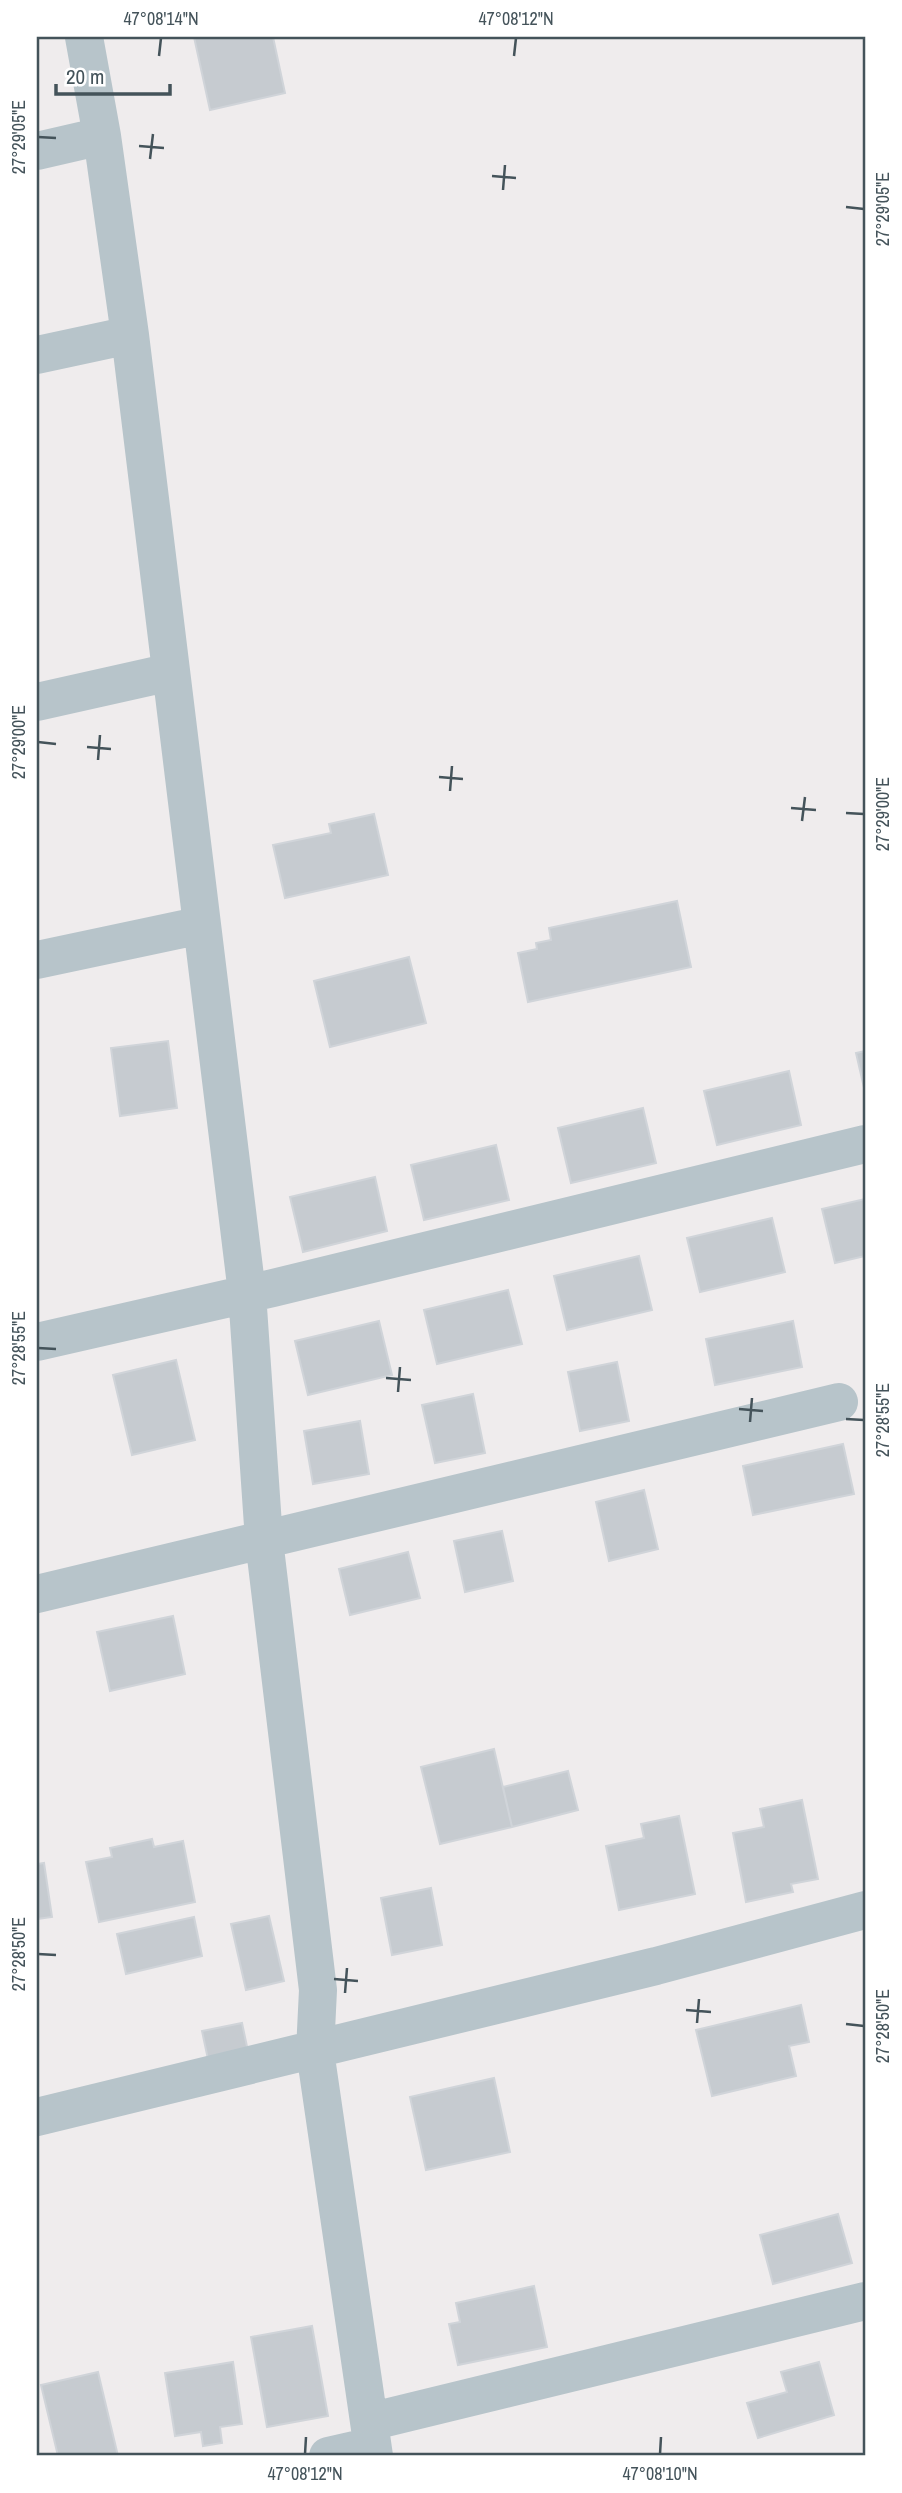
<svg xmlns="http://www.w3.org/2000/svg" width="902" height="2493" font-family="'Archivo Narrow',sans-serif">
<rect width="100%" height="100%" fill="#efeced"/>
<path fill="#c6cbd0" stroke="#d0d4d9" stroke-width="2" d="M194 37H273L285 93 210 110Z
M374 814 388 875 285 898 273 845 331 833 329 824Z
M677 901 691 967 528 1002 518 953 537 949 536 943 551 940 549 928Z
M409 957 426 1023 330 1047 314 981Z
M168 1041 177 1108 120 1116 111 1048Z
M865 1051V1092L856 1053Z
M789 1071 801 1125 717 1145 704 1091Z
M643 1108 656 1163 571 1183 558 1128Z
M496 1145 509 1200 424 1220 411 1165Z
M375 1177 387 1231 303 1252 290 1197Z
M865 1199V1256L835 1263 822 1209Z
M772 1218 785 1272 700 1292 687 1238Z
M639 1256 652 1310 567 1330 554 1276Z
M508 1290 522 1344 437 1364 424 1310Z
M379 1321 392 1375 308 1395 295 1341Z
M793 1321 802 1367 715 1385 706 1339Z
M176 1360 195 1440 132 1455 113 1375Z
M617 1362 629 1421 580 1431 568 1372Z
M473 1394 485 1453 435 1463 422 1405Z
M360 1421 369 1474 313 1484 304 1431Z
M843 1444 854 1494 753 1515 743 1466Z
M644 1490 658 1549 609 1561 596 1502Z
M502 1531 513 1581 465 1592 454 1541Z
M408 1552 420 1598 350 1615 339 1569Z
M173 1616 185 1674 110 1691 97 1632Z
M494 1749 512 1827 440 1844 421 1767Z
M568 1771 578 1810 512 1827 503 1787Z
M802 1800 818 1879 791 1884 793 1892 746 1902 733 1833 764 1827 760 1809Z
M679 1816 695 1894 619 1910 606 1846 644 1838 641 1824Z
M152 1839 154 1847 183 1841 195 1902 99 1922 86 1862 112 1857 110 1848Z
M44 1863 52 1917 37 1919V1864Z
M431 1888 442 1945 392 1955 381 1898Z
M269 1916 284 1981 246 1990 231 1924Z
M194 1917 202 1956 126 1974 117 1934Z
M801 2005 809 2042 789 2046 796 2076 712 2096 696 2030Z
M242 2023 249 2056 209 2064 202 2031Z
M494 2078 510 2152 426 2170 410 2097Z
M838 2214 852 2263 773 2284 760 2235Z
M534 2286 547 2347 458 2365 449 2324 460 2322 456 2303Z
M312 2326 328 2416 267 2427 251 2337Z
M233 2362 242 2424 220 2427 222 2443 203 2446 201 2432 175 2436 165 2373Z
M819 2362 834 2415 758 2438 747 2403 787 2392 781 2372Z
M98 2372 118 2456H58L41 2385Z"/>
<g fill="none" stroke-linecap="round" stroke-linejoin="round">
<path stroke="#b7c4ca" stroke-width="38" d="M84 37 102 136 130 335 247 1293 264 1540 318 1990 315 2051 374 2456
M37 151 102 136
M37 355 130 335
M37 702 171 672
M37 960 202 925
M37 1342 273 1288 865 1144
M37 1594 839 1402
M37 2117 656 1966 865 1910
M369 2422 865 2301
M328 2456 372 2446"/>
</g>
<path fill="none" stroke="#44535a" stroke-width="2.5" d="M159 56 161 38M514 56 516 38M38 137 56 138M139 146 164 148M150 159 153 134M492 176 516 178M503 190 505 165M846 207 864 209M38 742 56 744M87 747 111 749M98 760 100 735M439 777 463 779M450 791 452 766M791 808 816 810M846 813 864 814M802 821 805 797M38 1348 56 1349M386 1378 411 1380M398 1392 400 1367M739 1409 763 1411M846 1419 864 1420M750 1422 752 1398M38 1954 56 1955M334 1979 358 1981M345 1993 347 1968M686 2010 711 2012M697 2023 699 1999M846 2024 864 2026M305 2454 306 2437M660 2454 661 2437"/>
<rect width="902" height="2493" fill="none" stroke="#ffffff" stroke-width="77"/>
<path d="M56 84v10h114v-10" fill="none" stroke="#44535a" stroke-width="3.5"/>
<text x="66" y="84" font-size="21" fill="#44535a" stroke="#ffffff" stroke-width="5" paint-order="stroke">20 m</text>
<rect x="38" y="38" width="826" height="2416" fill="none" stroke="#44535a" stroke-width="2.5"/>
<g font-size="18" text-anchor="middle" fill="#44535a">
<text x="161" y="25">47°08'14"N</text>
<text x="516" y="25">47°08'12"N</text>
<text transform="translate(19 137) rotate(-90)" y="6">27°29'05"E</text>
<text transform="translate(883 209) rotate(-90)" y="6">27°29'05"E</text>
<text transform="translate(19 742) rotate(-90)" y="6">27°29'00"E</text>
<text transform="translate(883 814) rotate(-90)" y="6">27°29'00"E</text>
<text transform="translate(19 1348) rotate(-90)" y="6">27°28'55"E</text>
<text transform="translate(883 1420) rotate(-90)" y="6">27°28'55"E</text>
<text transform="translate(19 1954) rotate(-90)" y="6">27°28'50"E</text>
<text transform="translate(883 2026) rotate(-90)" y="6">27°28'50"E</text>
<text x="305" y="2480">47°08'12"N</text>
<text x="660" y="2480">47°08'10"N</text>
</g>
</svg>
